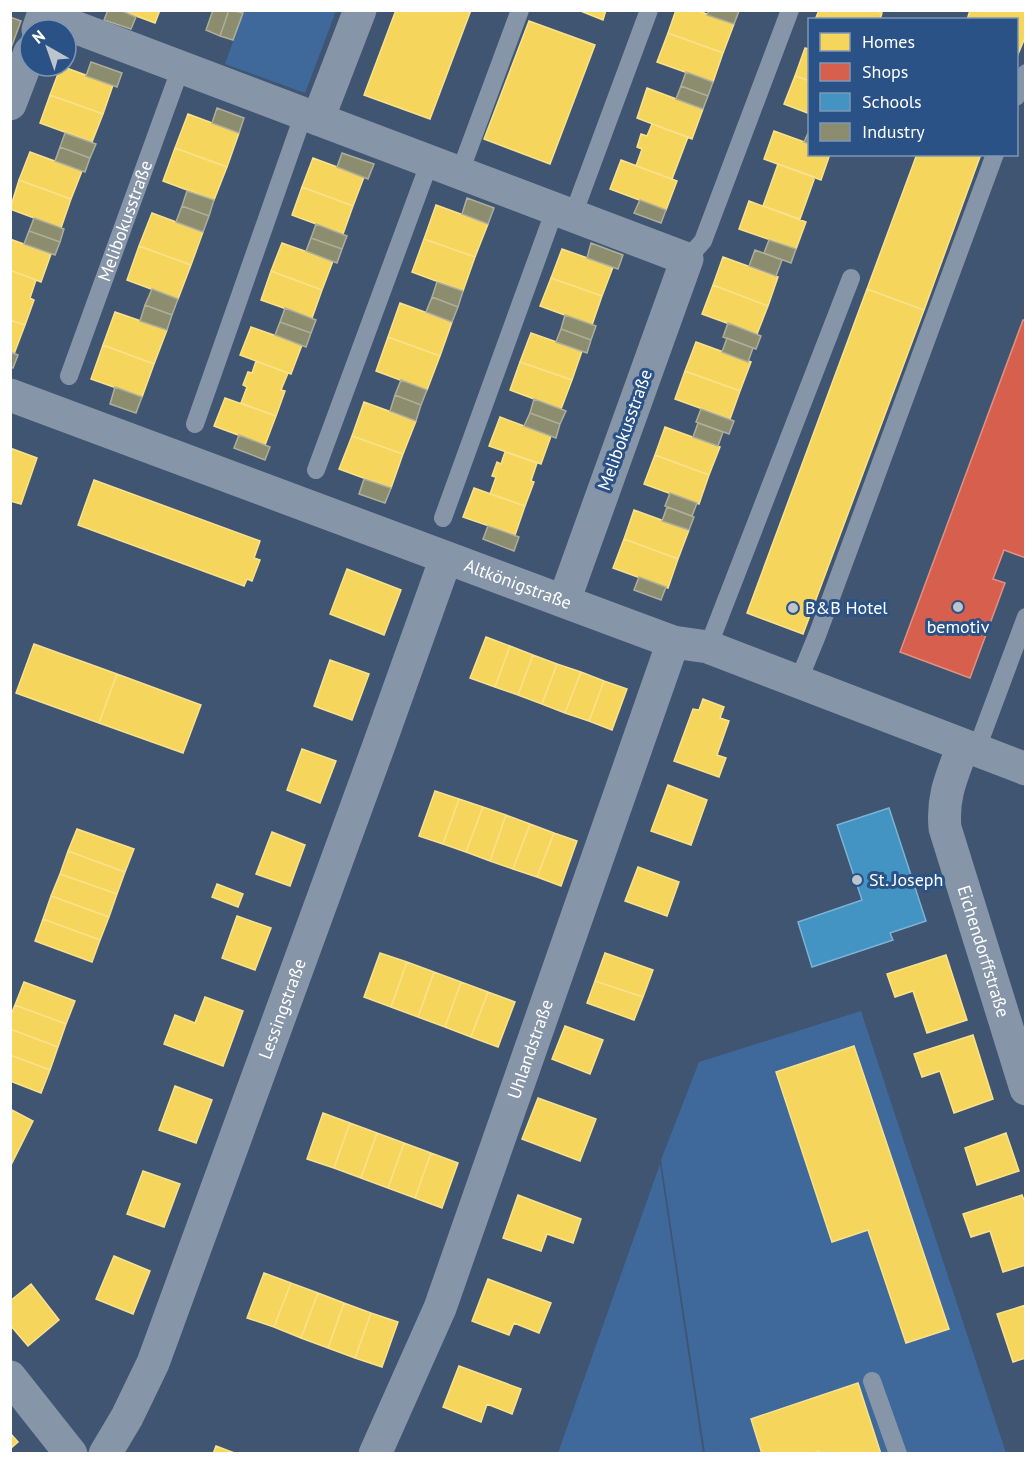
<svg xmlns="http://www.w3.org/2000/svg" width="1036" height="1464" font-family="'PT Sans',sans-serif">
<rect width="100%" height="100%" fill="#3f5571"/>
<path fill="#3f699b" d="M235 11H336L305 93 225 64 243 14Z
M861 1011 1006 1453H705L661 1160 699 1062Z
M660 1164 703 1453H558Z"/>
<path fill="#f6d55c" stroke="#f9e28d" stroke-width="1.5" d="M120 10H160L155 23Z
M396 10H471L430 119 364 95Z
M578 10H606L603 20Z
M676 10H696L734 24 723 53 668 33Z
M819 10H874L882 13 880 20H815Z
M970 10H1026V35L1016 59V20H967Z
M529 21 595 45 550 164 484 139Z
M668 33 723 53 713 82 657 62Z
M805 48 810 49V81L795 76Z
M61 66 113 85 103 114 50 95Z
M795 76 810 81V114L784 104Z
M647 88 703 109 692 139 637 118Z
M50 95 103 114 92 142 40 123Z
M188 114 239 133 227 167 175 148Z
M652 124 688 137 672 179 636 166 642 149 637 147 641 134 647 136Z
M774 131 810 144V154H830L821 180 764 159Z
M175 148 227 167 214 200 163 181Z
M30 152 82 171 71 199 19 180Z
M917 154H981L924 310 867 289Z
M313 158 364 177 353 206 302 187Z
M621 160 677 181 666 210 610 189Z
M778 164 815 177 800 219 763 206Z
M19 180 71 199 61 228 10 209Z
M302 187 353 206 343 234 292 215Z
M749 201 806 222 796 249 739 229Z
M436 205 488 224 475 257 424 239Z
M152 213 203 232 191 265 139 246Z
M10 239 51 254 41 282 10 270Z
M424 239 475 257 463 291 412 272Z
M282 243 333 261 322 290 271 271Z
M139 246 191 265 178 299 127 280Z
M562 249 613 267 602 296 551 278Z
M723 257 778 277 768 306 713 285Z
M10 270 36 280 30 298 34 300 25 325 10 320Z
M271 271 322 290 312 318 261 300Z
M551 278 602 296 592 325 540 306Z
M713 285 768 306 757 334 702 314Z
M867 289 924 310 803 634 747 613Z
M400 303 452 322 440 356 388 337Z
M115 312 167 330 154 364 103 345Z
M10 320 25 325 14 354 10 352Z
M251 327 302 345 291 374 240 355Z
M531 333 582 351 572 380 520 362Z
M388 337 440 356 427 390 376 371Z
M696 342 751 362 740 391 685 371Z
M103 345 154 364 142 397 91 379Z
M256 361 288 373 281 390 285 391 276 416 241 403 247 387 243 385 248 372 252 373Z
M520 362 572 380 561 409 510 390Z
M685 371 740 391 730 419 675 399Z
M225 398 276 416 265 445 214 426Z
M364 402 416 421 403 454 352 436Z
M500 417 551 436 541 464 489 446Z
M665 427 720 447 709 475 655 455Z
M352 436 403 454 391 488 339 469Z
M10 448 37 458 21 504 10 501Z
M505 452 537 463 531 481 534 482 525 506 490 494 496 477 492 476 497 462 501 464Z
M655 455 709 475 699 504 644 484Z
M94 480 260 541 254 558 260 560 252 581 247 579 244 586 78 525Z
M474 488 525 506 515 535 463 517Z
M634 510 689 530 678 559 624 539Z
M624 539 678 559 668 588 613 568Z
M347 569 401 590 384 635 330 614Z
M486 637 510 646 495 687 470 678Z
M34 644 117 674 99 723 16 693Z
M510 646 533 655 518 695 495 687Z
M533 655 557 664 542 704 518 695Z
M330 660 369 674 352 720 314 706Z
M557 664 581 672 565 713 542 704Z
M581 672 604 681 589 721 565 713Z
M117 674 201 705 183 753 99 723Z
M604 681 627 689 612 730 589 721Z
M703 699 724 707 720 718 729 721 717 755 726 758 719 777 674 761 693 709 699 710Z
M302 749 336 761 320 803 287 790Z
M668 785 707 800 691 845 651 831Z
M435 791 459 799 443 844 419 836Z
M459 799 483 807 466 852 443 844Z
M483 807 506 815 490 861 466 852Z
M506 815 530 824 513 869 490 861Z
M530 824 554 833 537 877 513 869Z
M77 829 134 849 125 872 68 851Z
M272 832 305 845 290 886 256 874Z
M554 833 577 841 561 886 537 877Z
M68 851 125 872 117 894 60 874Z
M638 867 679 882 667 916 625 901Z
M60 874 117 894 109 917 51 896Z
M217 884 243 894 238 907 212 897Z
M51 896 109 917 100 940 43 919Z
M237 916 271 928 255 970 222 958Z
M43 919 100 940 92 962 35 941Z
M380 953 407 962 391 1007 364 997Z
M605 953 653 970 643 997 595 981Z
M946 955 967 1020 927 1033 913 991 895 997 887 974Z
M407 962 434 972 418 1017 391 1007Z
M434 972 461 982 445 1027 418 1017Z
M595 981 643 997 634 1020 587 1003Z
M24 982 75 1001 66 1024 15 1005Z
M461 982 488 992 471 1037 445 1027Z
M488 992 515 1002 498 1047 471 1037Z
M205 997 243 1011 223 1066 164 1044 175 1015 195 1023Z
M15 1005 66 1024 58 1047 10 1029V1017Z
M565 1026 603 1040 590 1074 552 1059Z
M10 1029 58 1047 50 1070 10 1055Z
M973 1035 993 1099 954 1113 940 1071 922 1077 914 1054Z
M854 1046 949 1329 906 1343 868 1230 832 1242 776 1072Z
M10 1055 50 1070 41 1093 10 1081Z
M175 1086 212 1100 196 1143 159 1130Z
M538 1098 596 1119 580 1161 522 1139Z
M10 1109 33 1121 11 1165H10Z
M323 1113 350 1123 334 1168 307 1159Z
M350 1123 377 1133 361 1178 334 1168Z
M377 1133 404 1143 388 1188 361 1178Z
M1006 1133 1019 1171 977 1185 965 1148Z
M404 1143 431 1153 415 1198 388 1188Z
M431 1153 458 1163 442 1208 415 1198Z
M143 1171 180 1184 164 1227 127 1214Z
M518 1195 581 1219 573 1243 547 1234 541 1251 503 1238Z
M1022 1195 1026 1205V1265L1003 1272 990 1231 971 1237 963 1214Z
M114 1256 150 1271 133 1314 96 1299Z
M264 1273 291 1283 274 1327 247 1318Z
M488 1279 551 1303 539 1333 514 1323 509 1335 472 1321Z
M291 1283 318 1293 301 1338 274 1327Z
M31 1284 59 1320 28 1346 10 1325V1301Z
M318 1293 344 1303 328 1348 301 1338Z
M344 1303 371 1313 355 1358 328 1348Z
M1026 1305V1358L1013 1362 997 1314Z
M371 1313 398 1322 382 1367 355 1358Z
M459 1366 521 1389 512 1414 487 1404 481 1422 443 1407Z
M858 1383 881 1454H820L819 1451 812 1454H762L751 1419Z
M10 1433 18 1442 10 1449Z
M216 1446 237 1454H213Z"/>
<path fill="#d6604d" stroke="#e29082" stroke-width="1.5" d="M1023 320 1026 321V558L1004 550 993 579 1005 583 970 678 900 652Z"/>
<path fill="#4393c3" stroke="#7bb3d5" stroke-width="1.5" d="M889 808 926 921 890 933 893 940 812 967 798 922 862 900 837 825Z"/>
<path fill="#8c8c6e" stroke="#aeae9a" stroke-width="1.5" d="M108 10H120L136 17 131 29 104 20Z
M213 10H229L220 36 206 30Z
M229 10 243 13 233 40 220 36Z
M709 10H739V11L734 24 707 15Z
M10 17 21 21 11 48 10 47Z
M91 62 122 73 117 87 86 76Z
M686 72 713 82 708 96 681 86Z
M681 86 708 96 703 109 676 99Z
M217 108 244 118 239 133 212 123Z
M810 129V144L804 142Z
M65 133 96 144 90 158 60 147Z
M60 147 90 158 85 172 55 161Z
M342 153 374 164 368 179 337 167Z
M187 191 214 200 209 216 182 206Z
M467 198 494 208 488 224 462 214Z
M640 200 666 210 661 223 634 213Z
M182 206 209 216 203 232 176 222Z
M34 218 64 229 60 242 29 231Z
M316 224 347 236 342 249 311 238Z
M29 231 60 242 55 255 24 244Z
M311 238 342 249 337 263 306 251Z
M769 240 796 249 791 263 764 253Z
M591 243 623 255 618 269 587 258Z
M755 250 782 260 776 276 749 266Z
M437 282 463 291 458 307 432 297Z
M152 289 178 299 172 315 145 305Z
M432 297 458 307 452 322 426 312Z
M145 305 172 315 167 330 140 321Z
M285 308 316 320 311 333 280 322Z
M565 315 596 326 591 340 561 329Z
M280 322 311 333 306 347 275 335Z
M728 323 761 336 756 349 723 337Z
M561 329 591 340 587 353 556 342Z
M727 338 753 348 748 362 722 352Z
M10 352 18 355 13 368 10 367Z
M401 380 427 390 421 405 395 395Z
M115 387 142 397 136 413 110 404Z
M395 395 421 405 416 421 390 411Z
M534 399 566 411 560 424 530 413Z
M701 409 734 421 729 434 696 422Z
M530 413 560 424 556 438 524 426Z
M698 423 723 432 718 446 693 437Z
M239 435 270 447 265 460 234 448Z
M364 479 391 488 385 503 359 494Z
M670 493 697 503 692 516 665 506Z
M667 507 694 517 689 530 662 521Z
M488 526 519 537 514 551 483 539Z
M639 577 666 587 661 600 634 590Z"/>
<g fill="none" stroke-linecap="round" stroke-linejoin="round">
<g stroke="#8695a7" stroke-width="18">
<path d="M1016 97 1026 73"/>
<path d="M460 172 520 10"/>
<path d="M573 215 649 10"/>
<path d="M687 259 703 241 790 10"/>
<path id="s1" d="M69 376 181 67"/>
<path d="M195 424 304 113"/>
<path d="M316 470 430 161"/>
<path d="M443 518 555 209"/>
<path d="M708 647 851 278"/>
<path d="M798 682 818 633 995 154"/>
<path d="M976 751 1026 617"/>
<path d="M872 1381 898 1454"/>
</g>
<g stroke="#8695a7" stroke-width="33">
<path d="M38 30 43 15 687 259 564 601"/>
<path d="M10 104 30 52"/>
<path d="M318 119 360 10"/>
<path id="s2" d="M10 395 673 642 708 647 1026 769"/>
<path id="s3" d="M963 746C952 776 942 796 945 828L1026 1089"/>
<path d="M10 1377 71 1454"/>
<path id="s4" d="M105 1454 127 1417 153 1363 379 745 446 558"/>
<path id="s5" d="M375 1454 440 1308 673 642"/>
</g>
</g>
<g fill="#bcc4cd" stroke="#2a5286" stroke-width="2">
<circle cx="958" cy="607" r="6"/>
<circle cx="793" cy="608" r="6"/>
<circle cx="857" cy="880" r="6"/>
</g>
<g text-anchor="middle" stroke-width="6" stroke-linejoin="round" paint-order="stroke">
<g font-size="18" fill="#fff" stroke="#2a5286">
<text dy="6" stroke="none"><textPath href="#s1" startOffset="165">Melibokusstraße</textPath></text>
<text transform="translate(625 430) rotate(-70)" y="6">Melibokusstraße</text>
<text dy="6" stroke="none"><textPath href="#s2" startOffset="542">Altkönigstraße</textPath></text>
<text dy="6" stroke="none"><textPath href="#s3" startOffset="214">Eichendorffstraße</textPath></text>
<text dy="6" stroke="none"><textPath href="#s4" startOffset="480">Lessingstraße</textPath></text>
<text dy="6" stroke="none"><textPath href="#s5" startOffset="434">Uhlandstraße</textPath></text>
</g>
<g font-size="18" fill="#fff" stroke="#2a5286" text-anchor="start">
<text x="805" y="614">B&amp;B Hotel</text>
<text x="958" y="633" text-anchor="middle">bemotiv</text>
<text x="869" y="886">St. Joseph</text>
</g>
</g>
<rect width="1036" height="1464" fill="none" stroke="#ffffff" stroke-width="24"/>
<rect x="808" y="18" width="210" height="138" fill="#2a5286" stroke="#7f97b6" stroke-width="1.5"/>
<rect x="820" y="33" width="30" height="18" fill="#f6d55c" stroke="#7f97b6" stroke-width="1.5"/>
<text x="862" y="48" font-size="18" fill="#ffffff">Homes</text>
<rect x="820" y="63" width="30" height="18" fill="#d6604d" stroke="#7f97b6" stroke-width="1.5"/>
<text x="862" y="78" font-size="18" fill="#ffffff">Shops</text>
<rect x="820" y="93" width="30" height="18" fill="#4393c3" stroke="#7f97b6" stroke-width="1.5"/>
<text x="862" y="108" font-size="18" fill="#ffffff">Schools</text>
<rect x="820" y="123" width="30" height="18" fill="#8c8c6e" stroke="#7f97b6" stroke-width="1.5"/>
<text x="862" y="138" font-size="18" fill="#ffffff">Industry</text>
<g transform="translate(48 48) rotate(320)"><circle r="28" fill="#2a5286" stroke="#7f97b6" stroke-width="1.5"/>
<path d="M0-4.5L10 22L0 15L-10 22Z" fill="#bcc4cd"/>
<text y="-9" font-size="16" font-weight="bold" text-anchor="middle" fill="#ffffff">N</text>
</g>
</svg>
